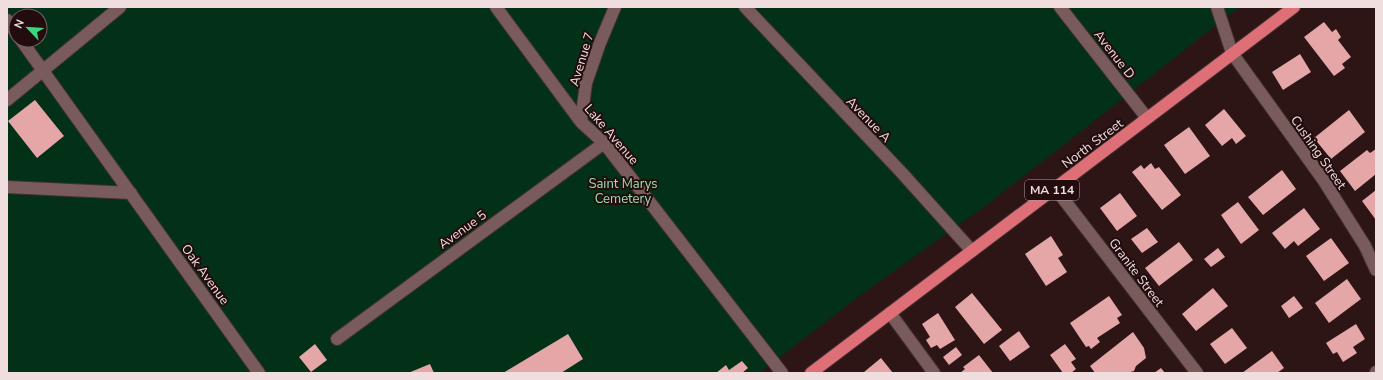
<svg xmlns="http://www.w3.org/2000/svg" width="1383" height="380" font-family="'Nunito Sans',sans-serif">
<rect width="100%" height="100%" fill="#2d1516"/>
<path fill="#033118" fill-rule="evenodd" d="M7 7H1239L1093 122 985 206 862 294 759 373H7ZM16 16H40V40H16Z"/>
<path fill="#e4a6a7" d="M1324 22 1332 32 1336 29 1341 37 1338 40 1351 57 1342 64 1345 68 1334 76 1304 37Z
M1300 54 1311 72 1283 90 1272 72Z
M35 100 64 136 37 158 8 121Z
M1224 109 1246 136 1236 144 1232 138 1222 146 1205 125Z
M1349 110 1365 132 1331 159 1314 138Z
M1189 127 1210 156 1185 174 1164 145Z
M1376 149V174L1355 191 1340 171 1367 150 1370 153Z
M1151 163 1155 169 1159 167 1181 195 1162 210 1132 172 1141 165 1144 169Z
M1282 170 1296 189 1263 215 1248 197Z
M1376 190V220L1362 201Z
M1120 193 1137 216 1117 231 1100 208Z
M1238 202 1259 230 1241 244 1221 215Z
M1304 208 1320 229 1298 246 1294 241 1285 249 1272 233Z
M1147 228 1158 242 1142 253 1131 239Z
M1051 236 1063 255 1058 258 1067 272 1046 286 1025 254Z
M1331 238 1349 263 1324 281 1306 256Z
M1179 242 1193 260 1159 286 1145 268Z
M1218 248 1225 257 1211 267 1204 259Z
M1347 279 1361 299 1329 323 1315 303Z
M1213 288 1228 306 1196 331 1182 314Z
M972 293 1002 330 984 344 955 307Z
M1109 296 1122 315 1117 318 1120 323 1097 338 1100 342 1091 349 1089 346 1086 347 1070 323Z
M1294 296 1303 308 1289 318 1281 306Z
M938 313 955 340 940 349 937 345 931 348 926 340 930 337 922 324Z
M1356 324 1365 339 1353 347 1357 353 1343 362 1337 352 1333 354 1326 343Z
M1232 328 1247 348 1225 364 1210 344Z
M1019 331 1030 347 1010 361 999 346Z
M1133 332 1144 348 1146 358 1136 366 1134 371 1127 373H1095L1090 366Z
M568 334 583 359 561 373H503Z
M315 344 327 360 311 372 299 357Z
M1065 344 1076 359 1071 362 1076 369 1071 373H1063L1050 355Z
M956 347 962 355 949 365 943 357Z
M1272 351 1284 368 1277 373H1242Z
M979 355 993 373H960L965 369 963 367Z
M881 358 893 373H865L864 372Z
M742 361 748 368 742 373H716L726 365 729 370Z
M430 364 434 373H408Z
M1161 368 1165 373H1154Z"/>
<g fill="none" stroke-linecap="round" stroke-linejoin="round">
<defs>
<path id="minor" d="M496 7 581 122 604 143 782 373
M745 7 902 173 972 251
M1060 7 1147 118
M1217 7 1232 53 1324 181 1365 246 1376 270
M7 20 16 33
M21 40 259 373
M7 100 120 7
M581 122 586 83 600 43 615 7
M7 187 131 193
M1055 188 1197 373
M890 313 934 373
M337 339 604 143
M1376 373V372"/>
<path id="highway" d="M811 373 1294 7"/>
</defs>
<use href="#minor" stroke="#443233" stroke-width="14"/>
<use href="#highway" stroke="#443233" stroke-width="14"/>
<use href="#minor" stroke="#795b5b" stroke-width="12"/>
<use href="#highway" stroke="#de6f76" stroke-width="12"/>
</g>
<g text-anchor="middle" stroke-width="4" stroke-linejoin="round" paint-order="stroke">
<rect fill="#220c0d" stroke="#b29f9f" stroke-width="1" x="1025" y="180" width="54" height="20" rx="3"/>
<g font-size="12" font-weight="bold" fill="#f0dede">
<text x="1052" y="194">MA 114</text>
</g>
<g font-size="13" fill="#f0dede" stroke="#220c0d">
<text transform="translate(1115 54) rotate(52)" y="5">Avenue D</text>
<text transform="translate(581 59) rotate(-73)" y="5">Avenue 7</text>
<text transform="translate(869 119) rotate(46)" y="5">Avenue A</text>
<text transform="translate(612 134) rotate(49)" y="5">Lake Avenue</text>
<text transform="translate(1092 143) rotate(-37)" y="5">North Street</text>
<text transform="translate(1319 152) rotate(55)" y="5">Cushing Street</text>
<text transform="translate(462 229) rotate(-36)" y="5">Avenue 5</text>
<text transform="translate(1137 272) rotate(53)" y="5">Granite Street</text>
<text transform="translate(206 274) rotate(54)" y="5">Oak Avenue</text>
</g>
<g font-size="13" fill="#96e1ad" stroke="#220c0d">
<text x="623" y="188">Saint Marys<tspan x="623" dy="15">Cemetery</tspan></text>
</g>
</g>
<rect width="1383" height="380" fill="none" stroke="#f0dede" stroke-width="16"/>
<g transform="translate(28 28) rotate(295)"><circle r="19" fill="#220c0d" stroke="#746061"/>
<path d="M0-3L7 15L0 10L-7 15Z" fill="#39d87f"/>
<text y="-6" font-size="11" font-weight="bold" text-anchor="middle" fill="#f0dede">N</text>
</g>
</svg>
